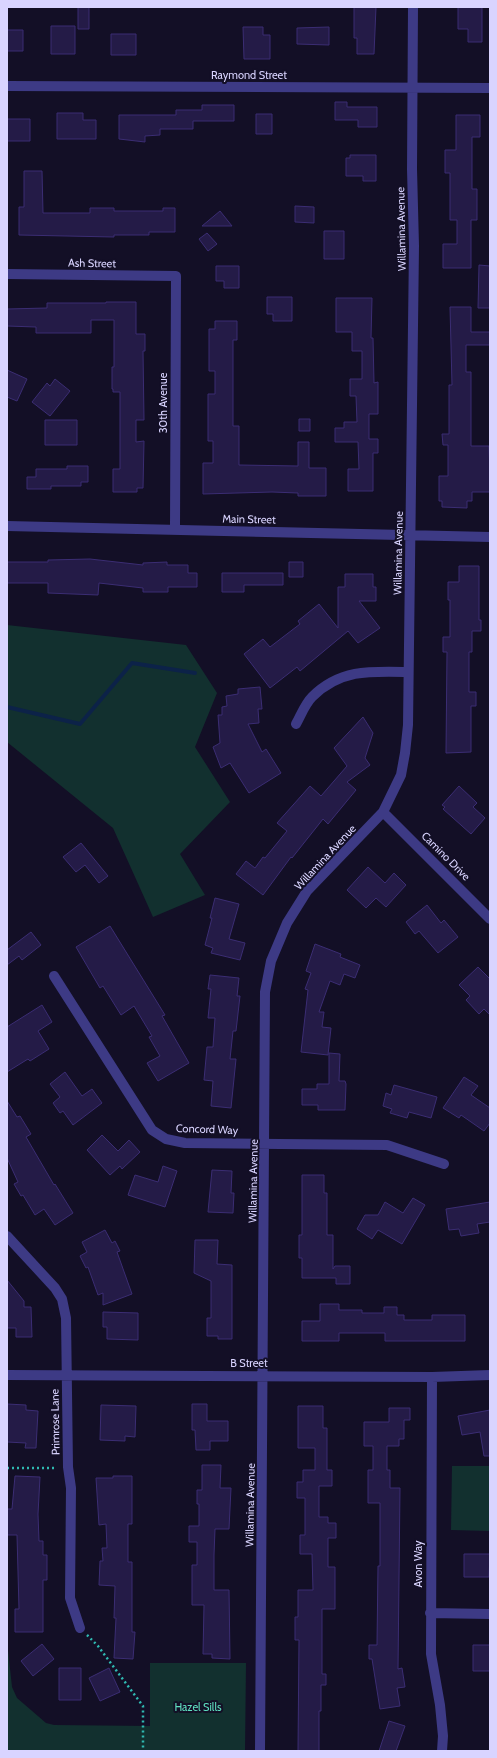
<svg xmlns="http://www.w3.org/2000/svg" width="497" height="1758" font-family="Cabin,sans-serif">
<rect width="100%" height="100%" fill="#130f26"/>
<path fill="#12302f" d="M7 625 186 645 217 693 195 747 230 802 180 854 205 895 153 917 113 828 7 742Z
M452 1466H490V1531L451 1530Z
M7 1641 12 1687 17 1698 46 1723 54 1725 150 1726V1663H246L245 1751H7Z"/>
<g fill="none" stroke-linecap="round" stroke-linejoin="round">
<path stroke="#0c2248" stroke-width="4" d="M7 707 80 724 132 663 195 673"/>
</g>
<path fill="#241b47" stroke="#3b2d73" d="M78 7H89V29H78Z
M354 7H376L374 54H357V38H354Z
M458 7H482V42H468V29H458Z
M51 26H75V54H51Z
M243 27H263V35H270V59H244Z
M329 27V45L297 44V28Z
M7 30H23V51H7Z
M111 34H136V55H111Z
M335 102H347V107H377V127H358V120H335Z
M202 105H234V121H193V129H160V135L145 136V142L119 139V115H176V110H202Z
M57 113H83V120H96V139H57Z
M256 114H272V134H256Z
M456 115H480V137H472V189H477V220H471V268H443V244H457V220H450V173H445V150H456Z
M7 119H30V141H7Z
M350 155H376V181H363V176H346V158H350Z
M24 171H42L43 213H90V208H114V211H163V208H175V232H149V235H114V237L19 235V207H24Z
M295 206 314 207V223L295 222Z
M220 211 232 226H202Z
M324 231H344V259H324Z
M207 233 217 244 208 251 199 239Z
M479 265 490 266V308H478Z
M216 266H239V288H224V281H216Z
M267 297H292V321H273V314H267Z
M336 298H372L371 338H373L374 383 378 382V414H369V439H378V453H373V491H348V469H359L358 442H335V428H344V422H357L356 396H350V379H362V351H352V332H336Z
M106 302H136V334H145V351H143L144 420H136V442L144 441 143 488H137V492H113V469H120V392H113V389H112V367H114V320H91V333H36V327L7 326V309L47 308V303H106Z
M450 307H471V332H490V345H466V372H471V446H489L490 474V492H472V501H467V508L442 507V501H439V476H448V445H443L442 434H449V385H452Z
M215 321H237V340H233V426H239V465L298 466V442H309V468H326V496H298V493L272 492 203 494V463H213V441H208V394H215V371H209V329H215Z
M7 370 27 379 17 401 7 397Z
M55 379 70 391 50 416 32 402 47 383 50 386Z
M299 419H310V431H299Z
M45 420H77V445H45Z
M67 466H88V482H81V486H51V489H27V477H36V469H67Z
M90 559 143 565V563L167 562V565H188V573H197V587H168V592H143V588L99 583 98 595 48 593V583H7V562H48V560Z
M289 562H303V577H289Z
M459 566H479V620H481V631H472V652H469V692H476V706H471V752L446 753 447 652H443V637H450V600H448V582H459Z
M222 573H283V585H244V592H222Z
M345 574H373V587H376V601H359L380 628 358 643 348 631 300 671 297 667 270 688 244 654 263 639 270 647 300 624 298 621 319 604 338 628V587H345Z
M260 687 262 709H258L259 723 248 724 262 752 266 749 281 773 249 793 230 763 221 768 213 747 220 743 218 715H222V707L227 706 226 696 238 694V689Z
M363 717 373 733 365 758 370 765 347 782 356 790 328 824 323 819 292 858 291 857 263 895 236 874 246 861 255 868 263 857 265 858 287 831 277 823 310 786 321 796 347 766 334 748Z
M459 786 477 803 473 807 485 818 471 834 443 809 445 807 442 805Z
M81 843 108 876 99 883 85 865 76 872 63 857Z
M368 867 385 883 394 873 406 885 386 907 376 898 366 908 347 890Z
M215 898 239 904 229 939 245 943 240 960 211 953 213 948 205 945 212 918H210Z
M427 905 441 923 444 920 458 937 438 953 419 931 415 934 406 922Z
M110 926 165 1015 162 1016 189 1063 158 1081 147 1063 160 1056 149 1037 152 1036 134 1006 121 1015 103 986 100 988 76 947Z
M31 932 41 945 22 960 19 956 7 965V950Z
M315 944 341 954 340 957 360 965 355 978 344 974 340 985 330 981 319 1012H324L322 1027 331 1028 328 1055 301 1052 308 990 305 989 311 973 306 971Z
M478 967 490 979V1015L484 1009 479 1014 466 1000 470 996 459 985Z
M210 975 239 978 237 996H240L236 1031H233L230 1059H236L231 1108 211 1106 213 1081 204 1080 207 1047H213L215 1018H208L211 989H208Z
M42 1005 52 1022 38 1031 49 1049 30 1061 28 1059 7 1072V1027Z
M329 1053 340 1054 339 1081H345L346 1084 345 1110H318V1105H302V1089H317V1084H329Z
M65 1072 82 1096 92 1089 102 1103 73 1125 63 1111 60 1113 53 1103 60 1097 50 1084Z
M464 1077 478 1086 471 1095 490 1108V1123L484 1131 461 1115 459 1118 443 1108Z
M394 1085 437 1097 431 1118 409 1112 407 1118 390 1113 392 1109 383 1106 386 1093 391 1095Z
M7 1101 17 1117 20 1116 31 1134 26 1137 54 1185 55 1184 73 1213 55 1225 44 1209 35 1215 23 1195 21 1196 14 1184 18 1182 7 1158Z
M102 1135 118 1151 129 1140 140 1152 122 1169 120 1166 110 1175 87 1150Z
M163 1166 177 1171 165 1207 128 1195 135 1175 158 1182Z
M212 1170 232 1171 231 1193H234L233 1213 208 1212Z
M302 1175H324V1193H327V1235H333V1269L335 1266H350V1284H336V1278H302V1258H299V1235H302Z
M413 1198 425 1205 402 1244 378 1230 372 1239 357 1229 365 1215H378L385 1202 403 1213Z
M490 1202V1222L477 1224 479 1233 461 1236 459 1229 449 1230 446 1209Z
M105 1230 112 1243 115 1241 120 1251 117 1252 132 1294 103 1305V1293L98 1295 88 1267 86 1268 80 1256 87 1252 82 1242Z
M195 1240H218L217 1264 232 1265V1339H218V1336H207V1318H211V1281L194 1273Z
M7 1280 24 1301V1307H31L32 1337H16V1328H7Z
M320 1304H339V1310H362V1313H384V1307H397V1315H404V1320H432V1315H465V1341H385V1333H339V1341H302V1321H320Z
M103 1312 138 1313V1340L107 1339V1327H103Z
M7 1404 26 1405V1410L38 1411 36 1448H25L26 1443 7 1442Z
M192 1404H207V1421H228V1441H210V1450H196L195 1430H192Z
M101 1405 136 1406 135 1437 125 1436V1441L100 1440Z
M298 1406H323V1428H327V1470H332V1486H319V1517H328V1523H336V1538H328V1567H335V1609H322V1674H326V1685H321V1711H319V1751H298L299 1640H295V1617H298V1590H313L312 1554H300V1535H305V1498H297V1482H303V1470H315V1448H298Z
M389 1408H410V1420H404V1439H399V1446H387V1470H390V1488H400L398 1669 402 1668 405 1687 397 1688 400 1706 380 1709 372 1659H369V1645H377L378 1566H380V1503H368V1470H373V1446H364V1422H389Z
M490 1410V1456H484L480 1432 462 1435 458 1416Z
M202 1465H221L220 1488H231L229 1529H215L214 1555V1590H229L230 1659 212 1658V1654H203L204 1605H192V1565H197V1542H189V1526H199V1504H197V1490H202Z
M15 1476 40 1477 38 1514 39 1541H43V1555H47V1580H43V1632H15V1609H19L17 1535H7V1509H12Z
M113 1476H132V1524H128V1562H132V1632H135L133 1659 114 1658 116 1618H114L115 1586 99 1585 100 1561H103L102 1548H107L106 1524 99 1525 96 1478H113Z
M464 1554H490L489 1577H464Z
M42 1644 54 1659 33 1676 21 1661Z
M473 1645H490V1671H473Z
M59 1668H81V1700H59Z
M109 1668 120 1692 100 1701 89 1678Z
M389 1721 405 1726 396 1751H379Z"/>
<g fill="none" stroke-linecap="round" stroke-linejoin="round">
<path stroke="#2fb8b0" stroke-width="2.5" stroke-dasharray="2 3" stroke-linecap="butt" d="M7 1468H56
M87 1635 98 1646 143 1706V1751"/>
<path stroke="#3d3a85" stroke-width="10" d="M7 86 490 88
M7 274 176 276 175 529
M7 526 490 537
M296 724C301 715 305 704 312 697 340 669 371 671 408 672
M383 812 490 919
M54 976 152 1130 166 1139 185 1143 387 1145 444 1164
M7 1236 55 1288 62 1299 66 1318 68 1467 71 1488 70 1598 80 1628
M7 1375 432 1377 490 1375
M432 1377 431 1654 440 1705 443 1736 442 1751
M430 1613 490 1614
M260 1751 265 992 271 961 287 923 307 891 383 812 401 775 405 753 408 725 414 246 412 169 413 7"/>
</g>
<g text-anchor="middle" stroke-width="4" stroke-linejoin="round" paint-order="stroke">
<g font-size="11" fill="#d9d4ff" stroke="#130f26">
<text x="249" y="79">Raymond Street</text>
<text transform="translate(401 229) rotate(-91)" y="4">Willamina Avenue</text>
<text transform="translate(92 263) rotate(1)" y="4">Ash Street</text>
<text transform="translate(163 403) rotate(-90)" y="4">30th Avenue</text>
<text transform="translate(249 519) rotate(1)" y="4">Main Street</text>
<text transform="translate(398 553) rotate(-89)" y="4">Willamina Avenue</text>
<text transform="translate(446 856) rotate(45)" y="4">Camino Drive</text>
<text transform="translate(325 857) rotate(-47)" y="4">Willamina Avenue</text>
<text transform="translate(207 1129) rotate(2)" y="4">Concord Way</text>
<text transform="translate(253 1181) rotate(-89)" y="4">Willamina Avenue</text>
<text x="249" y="1367">B Street</text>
<text transform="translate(55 1422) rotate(-91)" y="4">Primrose Lane</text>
<text transform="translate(250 1505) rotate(-89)" y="4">Willamina Avenue</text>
<text transform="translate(418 1564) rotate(-90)" y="4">Avon Way</text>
</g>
<g font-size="11" fill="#5fe0c0" stroke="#130f26">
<text x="198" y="1711">Hazel Sills</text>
</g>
</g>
<rect width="497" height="1758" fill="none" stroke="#d9d4ff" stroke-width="16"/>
</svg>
